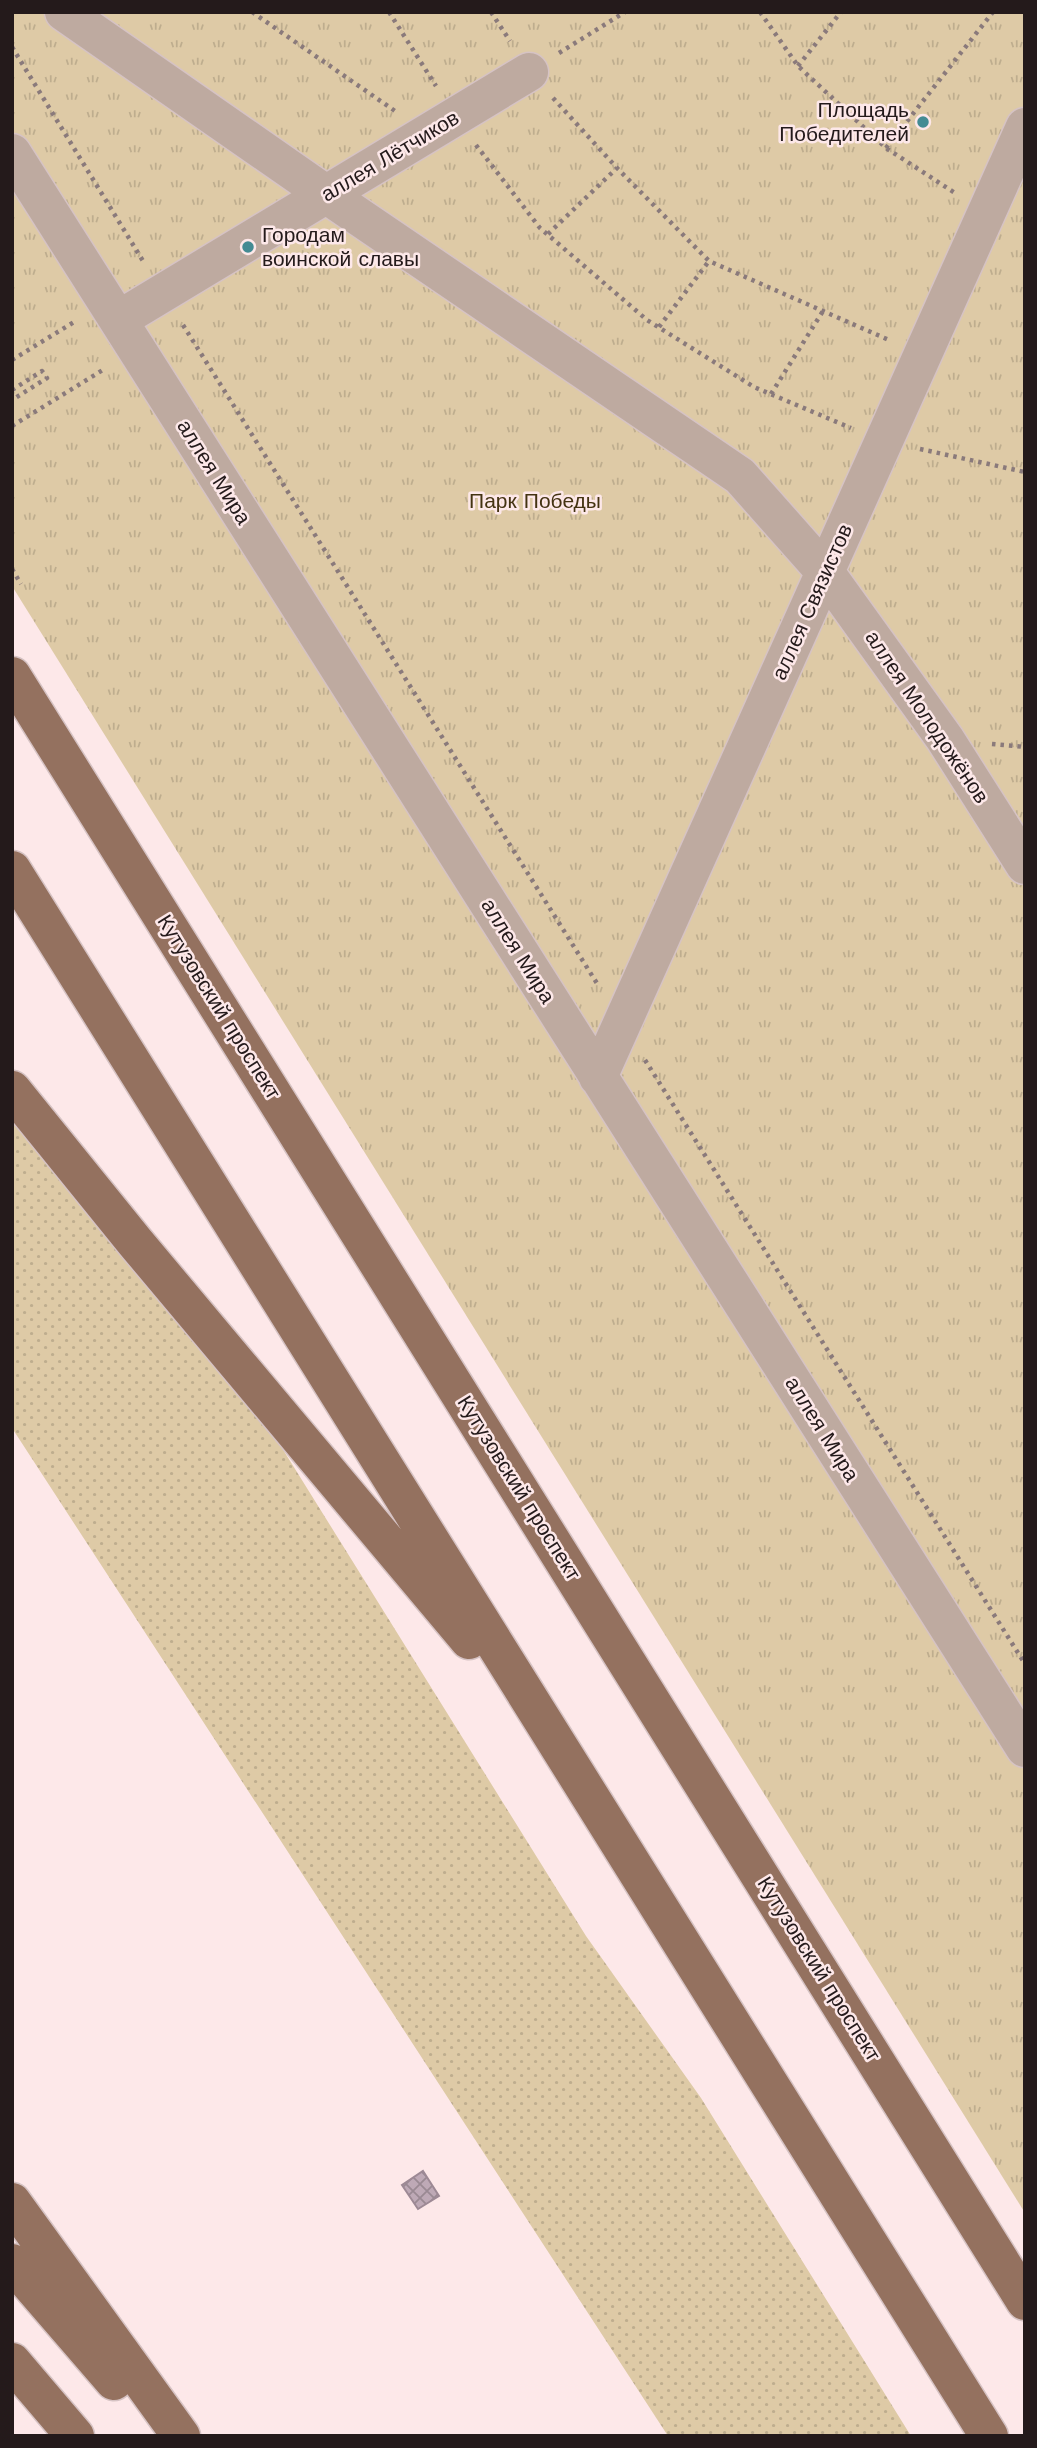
<svg xmlns="http://www.w3.org/2000/svg" width="1037" height="2448" font-family="'Work Sans',sans-serif">
<defs>
<pattern id="grass-dots" width="8" height="8" patternUnits="userSpaceOnUse" patternTransform="scale(1.75)"><rect width="8" height="8" fill="#decaa6"/><path d="M2 2h.1M6 6h.1" fill="none" stroke="#bead8e" stroke-width="1.8" stroke-linecap="round"/></pattern>
<pattern id="park-tufts" width="24" height="20" patternUnits="userSpaceOnUse" patternTransform="scale(1.75)"><rect width="24" height="20" fill="#decaa6"/><path d="M3 7l-1-3M5 7V3M7 7l1-3M15 17l-1-3M17 17v-4M19 17l1-3" fill="none" stroke="#bead8e"/></pattern>
<pattern id="building-cross-hatch" width="8" height="8" patternUnits="userSpaceOnUse" patternTransform="scale(1.75)"><rect width="8" height="8" fill="#bea9b6"/><path d="M0 0l8 8M0 8l8-8" fill="none" stroke="#9a8993"/></pattern>
</defs>
<rect width="100%" height="100%" fill="#fde8e9"/>
<path fill="url(#grass-dots)" d="M12 1122 277 1440 586 1936 701 2098 911 2436H668L12 1428Z"/>
<path fill="url(#park-tufts)" d="M12 12H1025V2213L12 586Z"/>
<path fill="url(#building-cross-hatch)" stroke="#9d8995" stroke-width="2" d="M423 2171 439 2196 418 2209 402 2185Z"/>
<g fill="none" stroke-linecap="round" stroke-linejoin="round">
<defs>
<path id="minor" d="M64 12 327 195 740 476 825 572 945 739 1025 865
M12 153 1025 1748
M118 320 529 72
M598 1077 1025 127"/>
<path id="major" d="M12 676 1025 2301
M12 870 989 2436
M12 1090 135 1242 469 1640
M12 2202 181 2436
M12 2263 114 2381
M12 2362 75 2436"/>
</defs>
<use href="#minor" stroke="#d6c3c4" stroke-width="41"/>
<use href="#major" stroke="#d6c3c4" stroke-width="41"/>
<path stroke="#8a7a7b" stroke-width="4.5" stroke-dasharray="3.5 5" stroke-linecap="butt" d="M252 12 395 111
M389 12 436 86
M491 12 510 41
M760 12 798 66 886 148 955 193
M12 47 143 261
M559 53 625 12
M798 66 841 12
M553 98 617 168 709 261 889 340
M476 145 540 228 647 320 754 387 851 428
M886 148 993 12
M548 234 617 168
M183 325 598 985
M659 327 709 261
M12 360 74 322
M12 390 42 371 47 378 12 400
M771 394 823 311
M12 426 106 368
M920 449 1025 472
M12 569 21 584
M992 744 1025 747
M645 1060 1025 1664"/>
<use href="#minor" stroke="#beaaa0" stroke-width="38"/>
<use href="#major" stroke="#94715f" stroke-width="38"/>
</g>
<g fill="#448b93" stroke="#fde8e9" stroke-width="2.5">
<circle cx="923" cy="122" r="7"/>
<circle cx="248" cy="247" r="7"/>
</g>
<g text-anchor="middle" stroke-width="5" stroke-linejoin="round" paint-order="stroke">
<g font-size="21" fill="#241a1b" stroke="#fde8e9" text-anchor="end">
<text x="909" y="117">Площадь<tspan x="909" dy="24">Победителей</tspan></text>
<text x="262" y="242" text-anchor="start">Городам<tspan x="262" dy="24">воинской славы</tspan></text>
</g>
<g font-size="21" fill="#241a1b" stroke="#fde8e9">
<text transform="translate(390 156) rotate(-31)" y="7">аллея Лётчиков</text>
<text transform="translate(214 472) rotate(58)" y="7">аллея Мира</text>
<text transform="translate(812 602) rotate(-66)" y="7">аллея Связистов</text>
<text transform="translate(927 717) rotate(56)" y="7">аллея Молодожёнов</text>
<text transform="translate(518 951) rotate(58)" y="7">аллея Мира</text>
<text transform="translate(219 1007) rotate(58)" y="7">Кутузовский проспект</text>
<text transform="translate(822 1429) rotate(58)" y="7">аллея Мира</text>
<text transform="translate(519 1488) rotate(58)" y="7">Кутузовский проспект</text>
<text transform="translate(819 1969) rotate(58)" y="7">Кутузовский проспект</text>
</g>
<g font-size="21" fill="#443312" stroke="#fde8e9">
<text x="535" y="508">Парк Победы</text>
</g>
</g>
<rect width="1037" height="2448" fill="none" stroke="#241a1b" stroke-width="28"/>
</svg>
